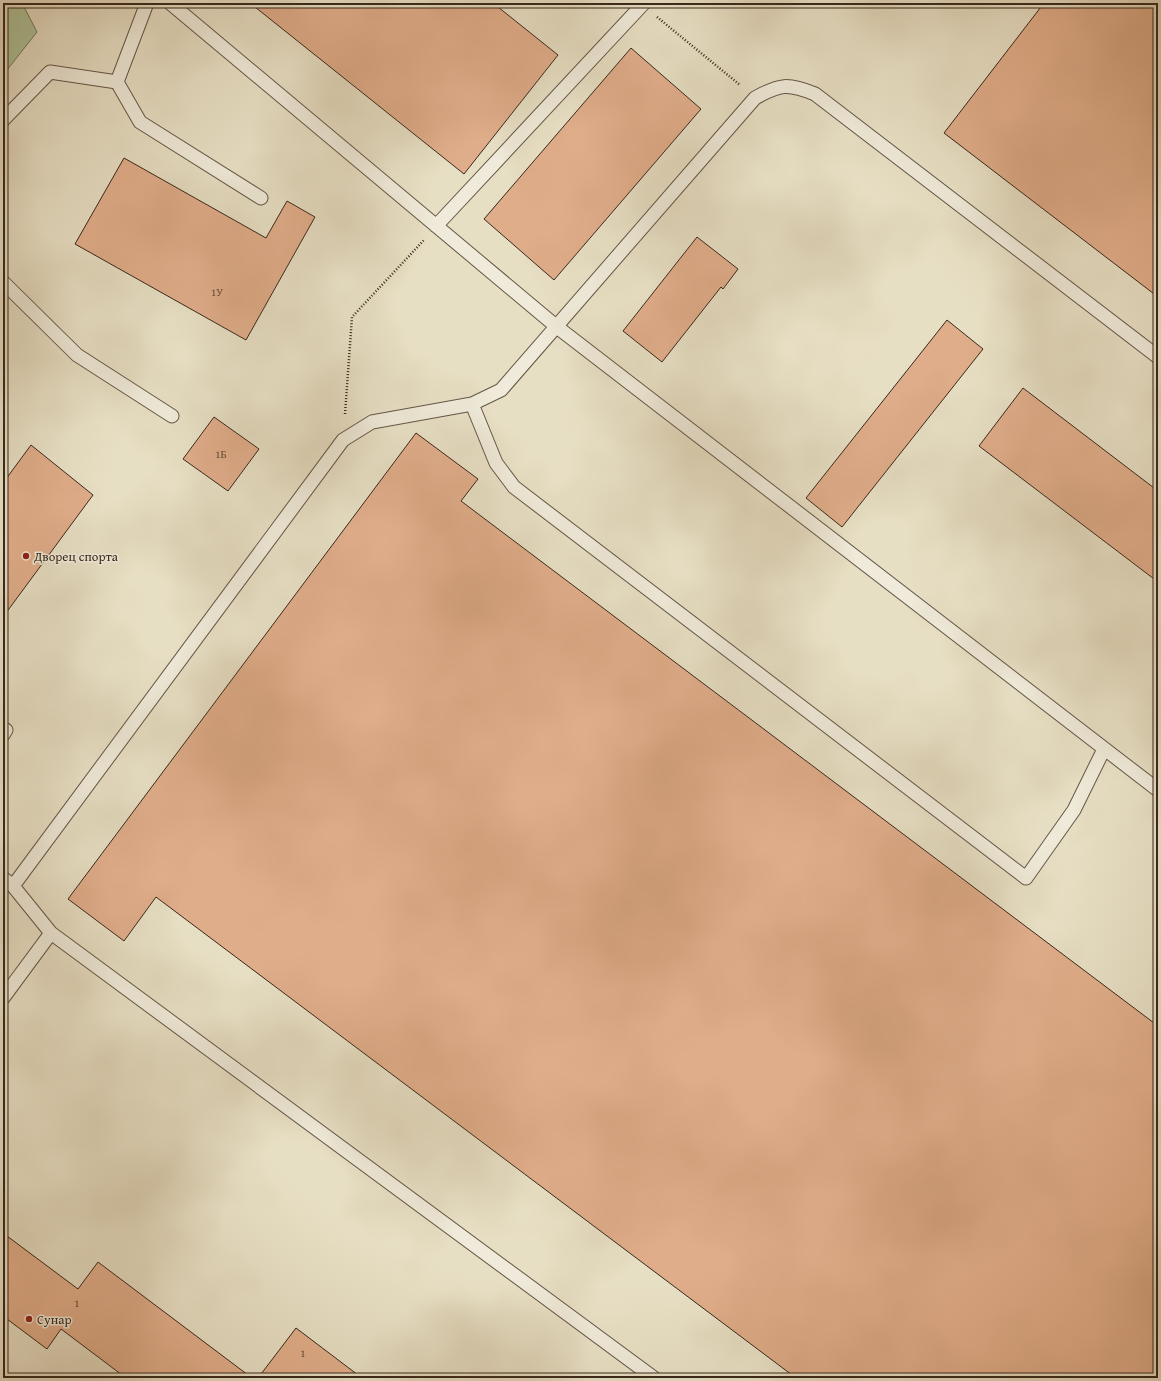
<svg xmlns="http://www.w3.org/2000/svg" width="1161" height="1381" font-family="'Gentium Book Plus',serif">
<rect width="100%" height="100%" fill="#e7dfc4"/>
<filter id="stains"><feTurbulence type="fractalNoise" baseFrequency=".005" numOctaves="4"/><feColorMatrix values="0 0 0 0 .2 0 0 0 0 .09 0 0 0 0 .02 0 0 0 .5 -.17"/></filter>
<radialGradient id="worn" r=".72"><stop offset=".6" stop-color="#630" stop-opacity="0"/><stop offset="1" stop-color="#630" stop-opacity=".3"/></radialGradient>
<path fill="#afc399" stroke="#74765a" d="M3 3H22L37 32 3 75Z"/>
<path fill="#e0ad8a" stroke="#38281c" d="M250 3H493L558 55 464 174Z
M1044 3H1158V297L944 133Z
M631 48 701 109 554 280 484 219Z
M124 158 266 238 287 201 315 217 246 340 75 244Z
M697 237 738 269 723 289 721 287 662 362 623 331Z
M947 320 983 349 842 527 806 498Z
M1023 388 1158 491V582L979 446Z
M214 417 259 449 228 491 183 459Z
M416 433 478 479 461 501 1158 1026V1378H796L156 897 124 941 68 899Z
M31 445 93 495 3 617V483Z
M3 1233 78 1289 98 1262 252 1378H126L61 1329 47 1349 3 1316Z
M296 1328 362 1378H258Z"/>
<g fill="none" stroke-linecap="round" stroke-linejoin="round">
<defs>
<path id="lane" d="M170 3 557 327 1158 790
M117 82 140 122 261 198
M3 120 50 72 117 82 147 3
M436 226 644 3
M3 282 77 355 172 416
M472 404 496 463 514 487 1026 878 1074 810 1104 749
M3 735 6 730
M3 878 13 886 51 933 654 1378
M13 886 343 440 372 422 472 404 501 390 755 98C780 84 788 83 815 94L1158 357
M3 998 51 933"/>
</defs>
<use href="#lane" stroke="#645646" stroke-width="15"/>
<path stroke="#38281c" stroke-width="2.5" stroke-dasharray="1 2" stroke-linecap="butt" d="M657 17 740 85
M345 414 352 317 424 240"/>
<use href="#lane" stroke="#efead9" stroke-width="13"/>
</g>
<g fill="#8f2418" stroke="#efead9" stroke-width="1.5">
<circle cx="26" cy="556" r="4"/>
<circle cx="29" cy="1319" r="4"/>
</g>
<g text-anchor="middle" stroke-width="3" stroke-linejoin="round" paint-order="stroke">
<g font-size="11" fill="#624938">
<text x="217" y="296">1У</text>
<text x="221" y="458">1Б</text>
<text x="77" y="1307">1</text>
<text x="303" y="1357">1</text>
</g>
<g font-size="13" fill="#38281c" stroke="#efead9" text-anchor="start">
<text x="34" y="561">Дворец спорта</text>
<text x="37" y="1324">Сунар</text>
</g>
</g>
<rect width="1161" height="1381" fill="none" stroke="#e7dfc4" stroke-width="16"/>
<rect x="4" y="4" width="1153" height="1373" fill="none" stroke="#38281c" stroke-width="2"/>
<rect x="8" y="8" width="1145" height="1365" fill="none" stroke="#38281c"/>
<rect width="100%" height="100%" filter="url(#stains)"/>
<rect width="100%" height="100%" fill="url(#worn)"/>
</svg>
